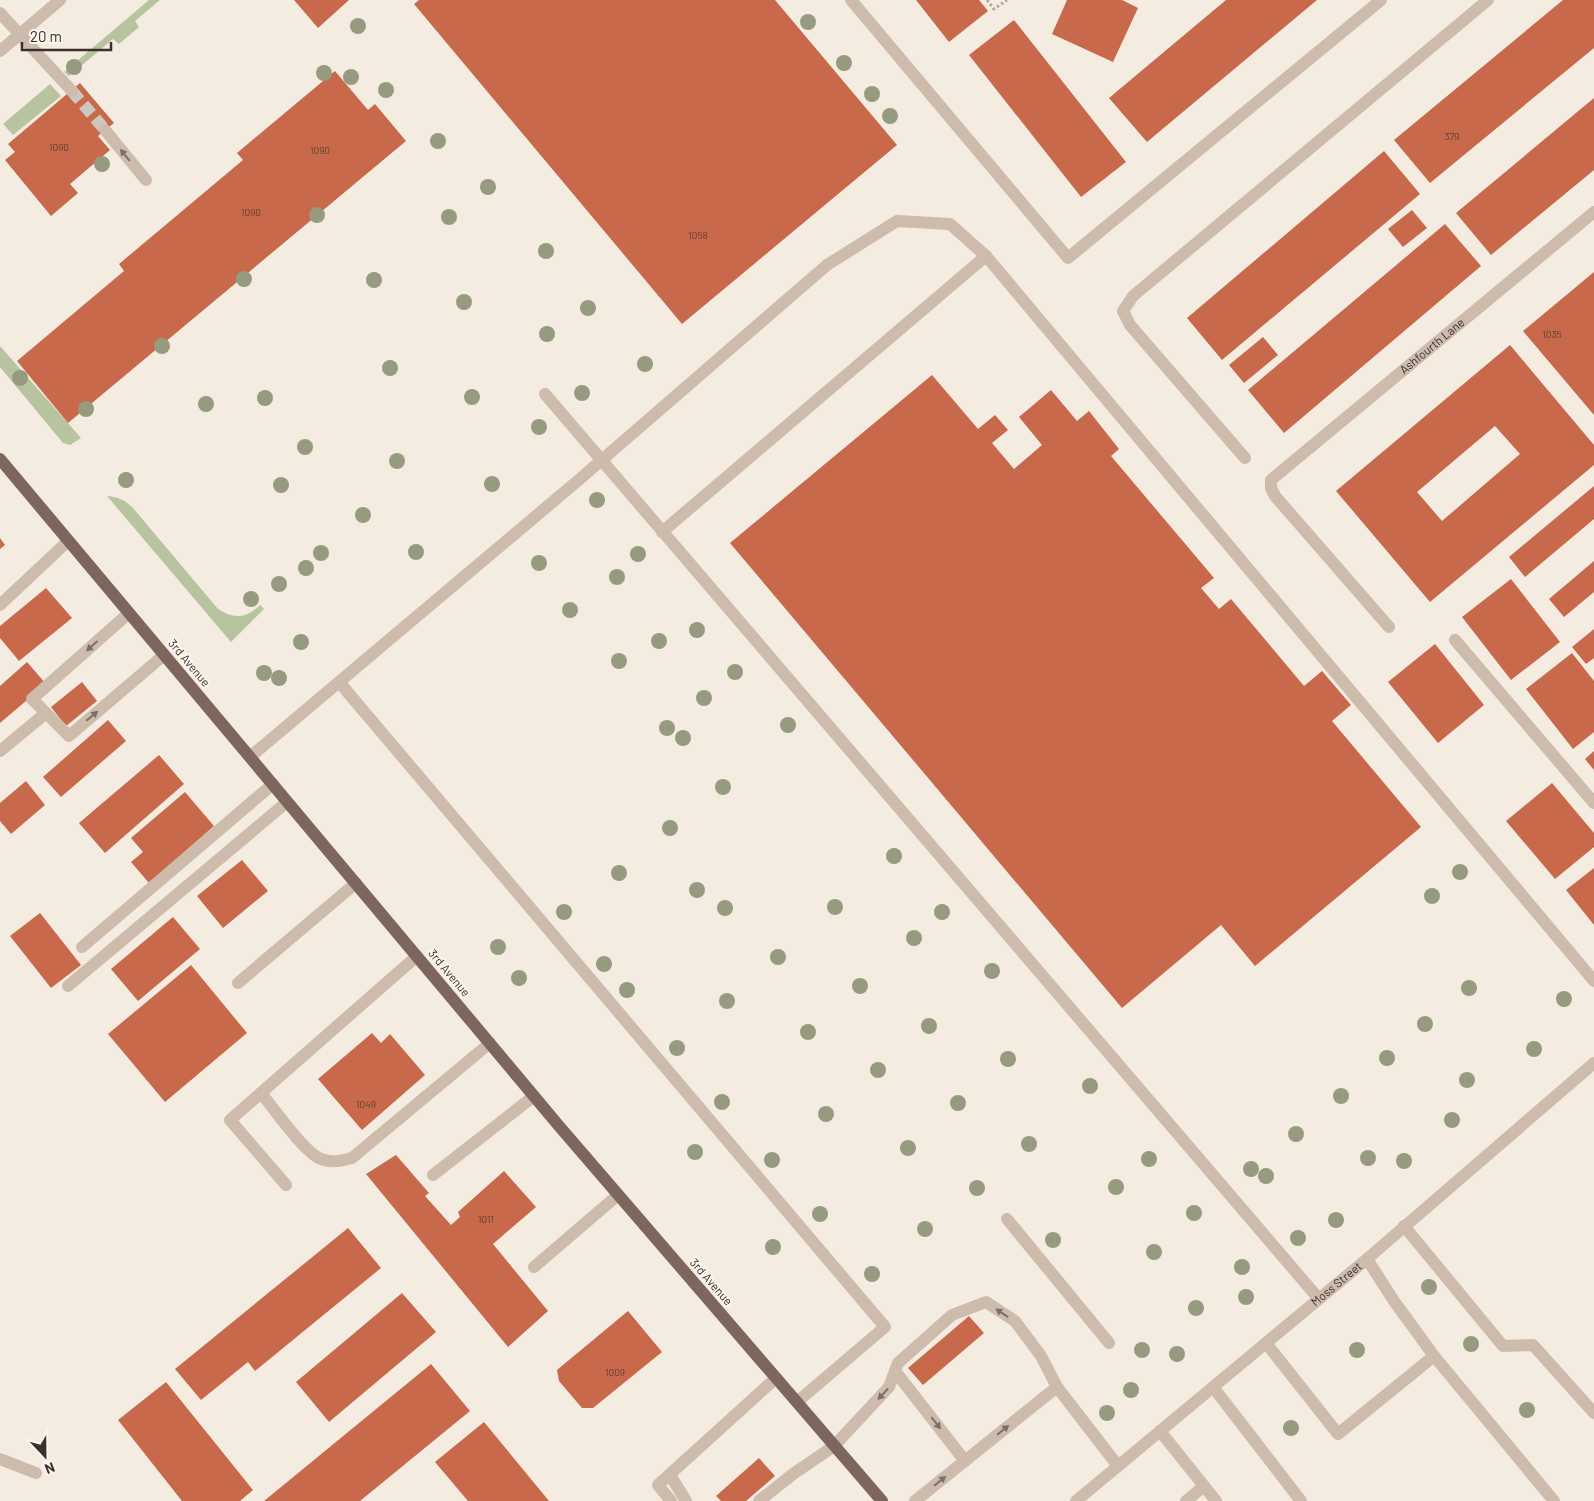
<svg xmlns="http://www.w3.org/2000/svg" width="1594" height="1501" font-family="Barlow,sans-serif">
<rect width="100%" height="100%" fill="#f4ebe1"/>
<path fill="#b8c4a0" d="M149 0H160L135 21 139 27 119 44 113 39 69 76 64 72Z
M50 84 61 96 13 135 3 124Z
M0 346 81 438 70 445 63 443 0 367Z
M107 496C119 497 125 500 133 508L218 609C233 619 246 619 260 605L264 609 231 642Z"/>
<path fill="#c8694b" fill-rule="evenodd" d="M294 0H349L318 28Z
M419 0H775L897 145 682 324 414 4Z
M916 0H979L988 11 949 42Z
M1067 0H1122L1138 8 1113 62 1052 34Z
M1226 0H1317L1147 142 1109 98Z
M1563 0H1594V48L1430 183 1394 140Z
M1014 20 1126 162 1081 197 969 55Z
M335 71 368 110 375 104 406 141 68 423 17 361 124 271 119 264 243 160 237 153Z
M80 83 114 123 98 136 110 150 70 184 78 193 51 216 5 160 15 152 8 144Z
M1594 98V170L1491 255 1456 213Z
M1384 151 1420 194 1222 360 1187 318Z
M1412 210 1427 228 1403 247 1388 229Z
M1445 224 1481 266 1284 433 1248 390Z
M1594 272V415L1523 331Z
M1263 337 1278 355 1244 383 1229 365Z
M1510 345 1594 445V465L1430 602 1336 491ZM1495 426 1520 454 1442 521 1417 492Z
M932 375 978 429 995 415 1008 430 992 443 1014 469 1042 445 1019 417 1051 390 1077 421 1089 411 1119 449 1111 456 1214 578 1201 588 1219 609 1231 599 1304 686 1322 671 1351 705 1332 721 1421 827 1255 966 1221 925 1122 1008 730 543Z
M1594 486V519L1525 577 1509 557Z
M0 538 5 545 0 549Z
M1594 561V592L1564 617 1549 599Z
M1511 579 1560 642 1511 680 1462 617Z
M46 588 72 618 19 661 0 638V626Z
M1594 629V658L1586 664 1572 647Z
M1435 644 1484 705 1438 743 1388 682Z
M1572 653 1594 681V732L1573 749 1526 689Z
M27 662 46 684 0 723V686Z
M82 682 97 701 66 726 51 707Z
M108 720 126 741 61 797 43 777Z
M1594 751V770L1585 759Z
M159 755 184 784 105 853 79 823Z
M26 781 45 805 11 834 0 821V803Z
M1552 783 1594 833V847L1555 879 1506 821Z
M185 792 214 826 149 883 131 862 143 852 131 838Z
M242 860 268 891 223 928 197 896Z
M1594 868V925L1566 890Z
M40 913 81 965 51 988 10 936Z
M173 917 200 949 138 1001 111 969Z
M191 965 247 1033 165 1102 108 1034Z
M372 1033 381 1043 390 1034 425 1075 362 1130 318 1079Z
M396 1155 429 1193 425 1196 451 1225 460 1217 458 1212 504 1171 536 1207 493 1244 548 1311 508 1347 366 1174Z
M348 1228 381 1268 255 1371 248 1362 201 1400 175 1369Z
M402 1293 436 1332 329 1422 296 1382Z
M628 1311 662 1352 593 1408H582L559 1381 557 1370Z
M969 1316 984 1333 923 1385 908 1368Z
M431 1364 470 1411 360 1501H264Z
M166 1382 253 1490 240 1501H182L118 1420Z
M484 1422 549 1501H468L435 1462Z
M759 1458 775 1476 746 1501H721L716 1496Z"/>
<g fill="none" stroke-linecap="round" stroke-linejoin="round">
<path stroke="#cfc6bd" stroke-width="12" stroke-dasharray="12 6" stroke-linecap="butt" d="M72 91 105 130"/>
<path stroke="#b9a596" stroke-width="3" stroke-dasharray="2.5 2.5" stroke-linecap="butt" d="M987 0 994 9 1007 0"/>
<g stroke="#cdbbac" stroke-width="12">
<path d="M851 0 1068 258 1381 0"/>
<path d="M0 13 72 91"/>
<path d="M0 51 60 0"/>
<path d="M105 130 146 180"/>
<path d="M545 394 1319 1299"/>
<path d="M1245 458 1130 325 1123 311 1133 296 1488 0"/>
<path d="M662 532 986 256 1594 981"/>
<path d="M0 605 68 541"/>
<path d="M129 613 32 699 69 736 164 655"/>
<path id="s1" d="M1389 627 1275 496 1271 488V480L1594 212"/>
<path d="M1455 640 1594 803"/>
<path d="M339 682 885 1327 797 1402"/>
<path d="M0 751 46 713"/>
<path d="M250 757 581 478 827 265 897 221 950 224 986 256"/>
<path d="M82 947 273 784"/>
<path d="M238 983 356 883"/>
<path d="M68 986 287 802"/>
<path d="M261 1093C274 1109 304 1152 321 1159 332 1163 341 1161 352 1158L490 1043"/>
<path d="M433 1175 534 1096"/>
<path d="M286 1185 230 1120 417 956"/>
<path d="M1007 1219 1109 1343"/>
<path d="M1404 1226 1503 1346 1533 1345 1594 1413"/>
<path d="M1367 1259 1394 1301 1434 1356 1554 1501"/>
<path d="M534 1267 618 1195"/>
<path d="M1266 1343 1338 1434 1434 1356"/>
<path d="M895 1371 965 1461"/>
<path d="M1057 1387 1118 1466"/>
<path d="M1213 1387 1301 1501"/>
<path d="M1160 1431 1216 1501"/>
<path d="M0 1459 36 1473"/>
<path d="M670 1475 686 1501"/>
<path d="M671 1501 658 1485 776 1378"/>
<path d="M759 1501 793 1474 834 1446 889 1387 898 1363 952 1315 986 1302 1015 1321 1041 1356 1057 1387 915 1501"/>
<path id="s2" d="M1076 1501 1367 1259 1594 1063"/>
<path d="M1186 1501 1204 1486"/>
</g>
<path stroke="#7d675c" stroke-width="12" d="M0 459 559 1126 882 1501"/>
</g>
<g fill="#969b7f">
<circle cx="808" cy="22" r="8"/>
<circle cx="358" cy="26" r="8"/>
<circle cx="844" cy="63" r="8"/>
<circle cx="74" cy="67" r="8"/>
<circle cx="324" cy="73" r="8"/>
<circle cx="351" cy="77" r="8"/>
<circle cx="386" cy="90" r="8"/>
<circle cx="872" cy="94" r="8"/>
<circle cx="890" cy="116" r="8"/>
<circle cx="438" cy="141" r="8"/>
<circle cx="102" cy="164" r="8"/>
<circle cx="488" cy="187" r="8"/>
<circle cx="317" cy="215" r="8"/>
<circle cx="449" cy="217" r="8"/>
<circle cx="546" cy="251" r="8"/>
<circle cx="244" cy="279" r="8"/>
<circle cx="374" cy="280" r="8"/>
<circle cx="464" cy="302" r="8"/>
<circle cx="588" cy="308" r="8"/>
<circle cx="547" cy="334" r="8"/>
<circle cx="162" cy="346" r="8"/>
<circle cx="645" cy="364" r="8"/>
<circle cx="390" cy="368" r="8"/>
<circle cx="20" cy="378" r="8"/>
<circle cx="582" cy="393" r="8"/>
<circle cx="472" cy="397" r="8"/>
<circle cx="265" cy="398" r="8"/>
<circle cx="206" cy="404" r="8"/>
<circle cx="86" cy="409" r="8"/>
<circle cx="539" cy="427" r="8"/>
<circle cx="305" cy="447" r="8"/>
<circle cx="397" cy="461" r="8"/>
<circle cx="126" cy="480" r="8"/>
<circle cx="492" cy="484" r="8"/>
<circle cx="281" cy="485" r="8"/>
<circle cx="597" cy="500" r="8"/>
<circle cx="363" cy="515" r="8"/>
<circle cx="416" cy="552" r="8"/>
<circle cx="321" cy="553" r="8"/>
<circle cx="638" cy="554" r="8"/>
<circle cx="539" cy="563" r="8"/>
<circle cx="306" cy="568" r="8"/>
<circle cx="617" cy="577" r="8"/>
<circle cx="279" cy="584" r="8"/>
<circle cx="251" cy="599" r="8"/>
<circle cx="570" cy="610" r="8"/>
<circle cx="697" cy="630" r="8"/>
<circle cx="659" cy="641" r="8"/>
<circle cx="301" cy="642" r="8"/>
<circle cx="619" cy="661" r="8"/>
<circle cx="735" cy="672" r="8"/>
<circle cx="264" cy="673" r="8"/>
<circle cx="279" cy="678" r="8"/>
<circle cx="704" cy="698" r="8"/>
<circle cx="788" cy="725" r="8"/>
<circle cx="667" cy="728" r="8"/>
<circle cx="683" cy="738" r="8"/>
<circle cx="723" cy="787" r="8"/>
<circle cx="670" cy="828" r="8"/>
<circle cx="894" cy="856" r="8"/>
<circle cx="1460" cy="872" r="8"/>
<circle cx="619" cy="873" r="8"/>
<circle cx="697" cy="890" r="8"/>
<circle cx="1432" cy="896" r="8"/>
<circle cx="835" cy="907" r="8"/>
<circle cx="725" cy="908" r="8"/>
<circle cx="564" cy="912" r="8"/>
<circle cx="942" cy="912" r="8"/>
<circle cx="914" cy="938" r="8"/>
<circle cx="498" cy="947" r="8"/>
<circle cx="778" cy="957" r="8"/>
<circle cx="604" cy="964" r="8"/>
<circle cx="992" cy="971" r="8"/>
<circle cx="519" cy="978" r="8"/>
<circle cx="860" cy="986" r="8"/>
<circle cx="1469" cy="988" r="8"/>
<circle cx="627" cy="990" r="8"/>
<circle cx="1564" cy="999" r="8"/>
<circle cx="727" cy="1001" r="8"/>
<circle cx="1425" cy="1024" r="8"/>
<circle cx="929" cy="1026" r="8"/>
<circle cx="808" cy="1032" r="8"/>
<circle cx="677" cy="1048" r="8"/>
<circle cx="1534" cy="1049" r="8"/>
<circle cx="1387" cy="1058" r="8"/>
<circle cx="1008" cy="1059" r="8"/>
<circle cx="878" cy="1070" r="8"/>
<circle cx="1467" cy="1080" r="8"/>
<circle cx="1090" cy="1086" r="8"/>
<circle cx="1341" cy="1096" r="8"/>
<circle cx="722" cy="1102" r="8"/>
<circle cx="958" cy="1103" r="8"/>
<circle cx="826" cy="1114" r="8"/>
<circle cx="1452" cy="1120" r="8"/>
<circle cx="1296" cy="1134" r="8"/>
<circle cx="1029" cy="1144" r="8"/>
<circle cx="908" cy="1148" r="8"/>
<circle cx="695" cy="1152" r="8"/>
<circle cx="1368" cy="1158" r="8"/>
<circle cx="1149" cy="1159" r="8"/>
<circle cx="772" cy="1160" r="8"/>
<circle cx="1404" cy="1161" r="8"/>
<circle cx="1251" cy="1169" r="8"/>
<circle cx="1266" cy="1176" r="8"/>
<circle cx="1116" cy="1187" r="8"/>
<circle cx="977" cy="1188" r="8"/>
<circle cx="1194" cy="1213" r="8"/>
<circle cx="820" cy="1214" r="8"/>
<circle cx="1336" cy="1220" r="8"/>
<circle cx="925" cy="1229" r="8"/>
<circle cx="1298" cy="1238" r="8"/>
<circle cx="1053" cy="1240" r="8"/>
<circle cx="773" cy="1247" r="8"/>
<circle cx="1154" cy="1252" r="8"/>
<circle cx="1242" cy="1267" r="8"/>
<circle cx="872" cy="1274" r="8"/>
<circle cx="1429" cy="1287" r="8"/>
<circle cx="1246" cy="1297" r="8"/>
<circle cx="1196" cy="1308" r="8"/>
<circle cx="1471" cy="1344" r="8"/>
<circle cx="1142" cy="1350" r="8"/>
<circle cx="1357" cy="1350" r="8"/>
<circle cx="1177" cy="1354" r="8"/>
<circle cx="1131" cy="1390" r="8"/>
<circle cx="1527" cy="1410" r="8"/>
<circle cx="1107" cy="1413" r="8"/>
<circle cx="1291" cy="1428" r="8"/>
</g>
<defs><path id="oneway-solid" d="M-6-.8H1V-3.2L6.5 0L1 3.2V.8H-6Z" transform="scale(1.25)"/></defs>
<g fill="#7d6f65">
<use href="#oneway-solid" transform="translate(125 155) rotate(-129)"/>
<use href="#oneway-solid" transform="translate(92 646) rotate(138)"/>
<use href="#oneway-solid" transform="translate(92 716) rotate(-40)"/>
<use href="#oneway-solid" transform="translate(1002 1313) rotate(-146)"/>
<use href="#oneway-solid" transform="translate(883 1394) rotate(133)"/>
<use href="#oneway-solid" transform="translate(936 1423) rotate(52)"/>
<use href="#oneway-solid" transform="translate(1003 1430) rotate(-39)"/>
<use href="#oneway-solid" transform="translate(940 1481) rotate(-39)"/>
</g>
<g text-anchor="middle" stroke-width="4.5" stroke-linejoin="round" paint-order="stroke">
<g font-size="10" fill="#5e3e33">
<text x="1452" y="140">379</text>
<text x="59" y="151">1090</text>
<text x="320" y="154">1090</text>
<text x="251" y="216">1090</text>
<text x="698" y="239">1058</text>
<text x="1552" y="338">1035</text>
<text x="366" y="1108">1049</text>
<text x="486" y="1223">1011</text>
<text x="615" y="1376">1009</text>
</g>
<g font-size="12" fill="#3b302b" stroke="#fbf5ee">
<text dy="4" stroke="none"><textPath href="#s1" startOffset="400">Ashfourth Lane</textPath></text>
<text transform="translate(189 663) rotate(50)" y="4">3rd Avenue</text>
<text transform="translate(449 973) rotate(50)" y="4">3rd Avenue</text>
<text transform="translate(711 1282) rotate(49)" y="4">3rd Avenue</text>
<text dy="4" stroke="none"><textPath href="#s2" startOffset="339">Moss Street</textPath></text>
</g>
</g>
<g transform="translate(45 1456) rotate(158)" stroke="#fbf5ee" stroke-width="4" paint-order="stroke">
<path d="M0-4L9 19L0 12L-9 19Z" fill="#3b302b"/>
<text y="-8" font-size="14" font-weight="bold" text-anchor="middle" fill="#3b302b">N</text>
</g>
<path d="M22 42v8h89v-8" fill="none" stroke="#3b302b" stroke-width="2.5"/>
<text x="30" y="42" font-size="15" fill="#3b302b" stroke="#fbf5ee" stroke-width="4" paint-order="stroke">20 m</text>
</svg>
